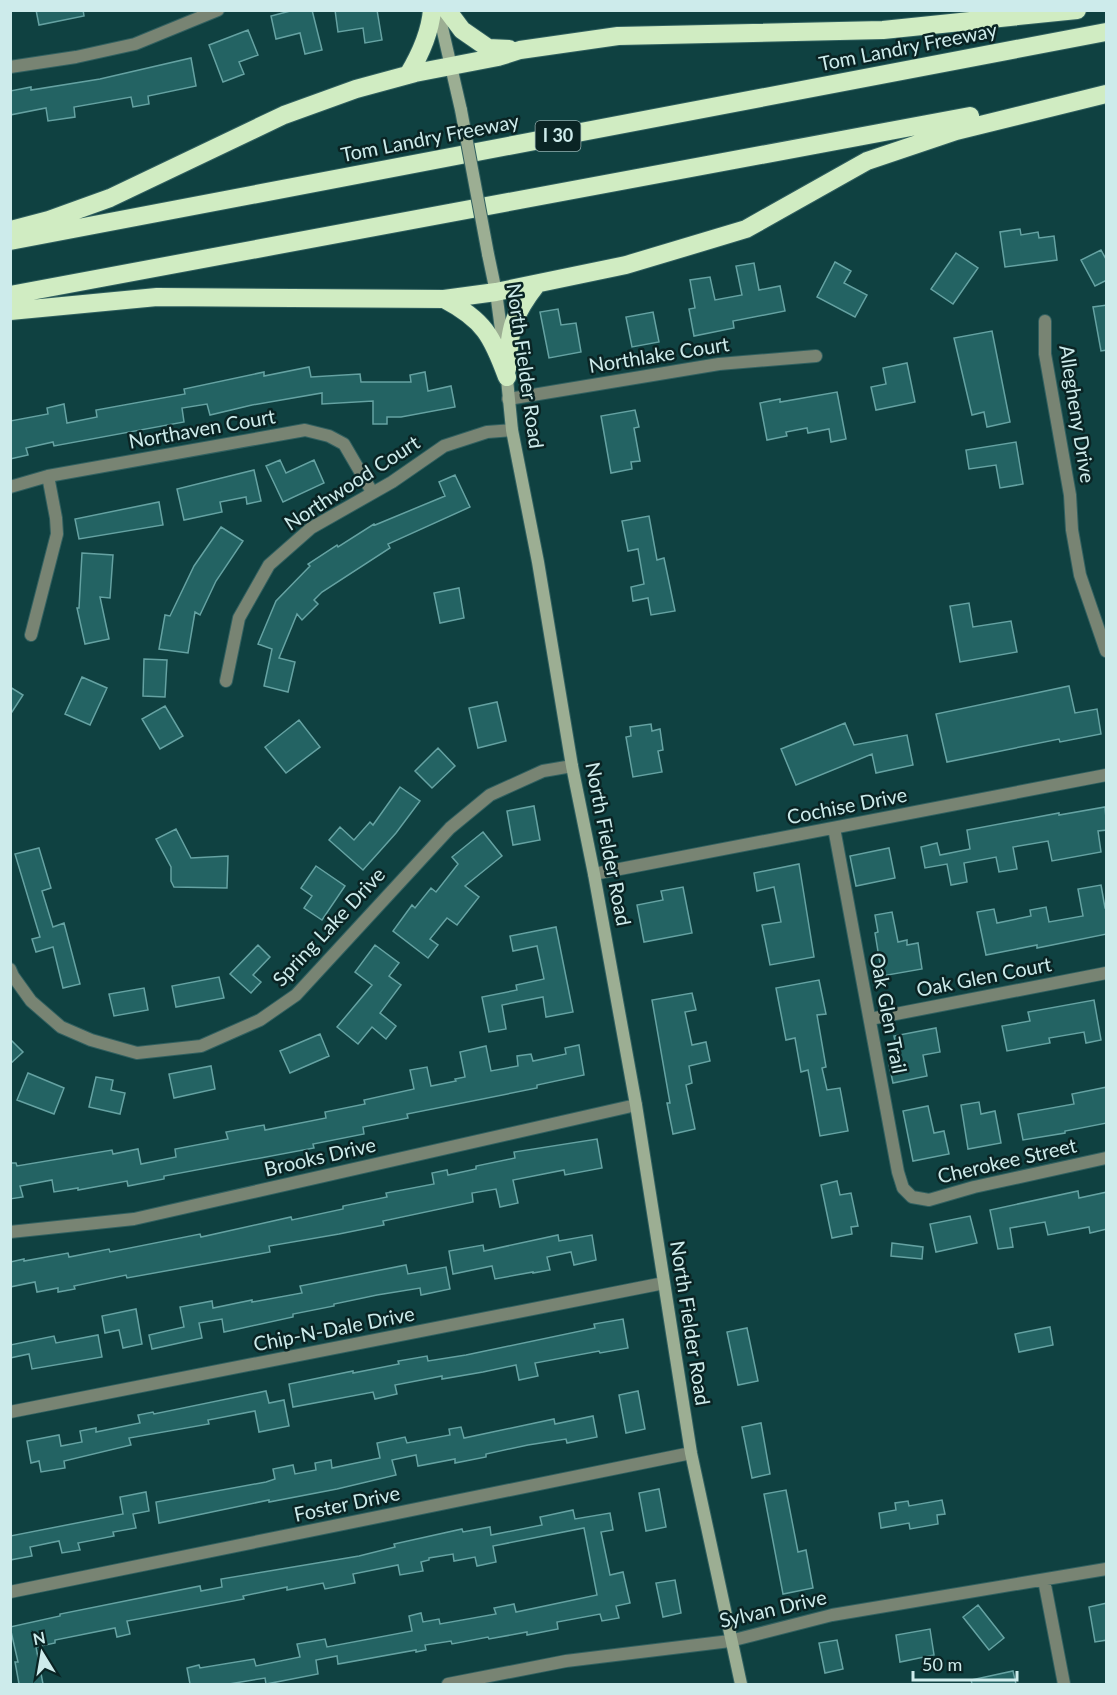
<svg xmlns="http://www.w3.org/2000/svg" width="1117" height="1695" font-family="Lato,sans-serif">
<rect width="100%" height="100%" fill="#0f4141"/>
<path fill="#236363" stroke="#65a2a2" stroke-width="1.5" d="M36 10H83L84 16 39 25Z
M294 10H312L322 50 305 54 300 33 276 39 271 16Z
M335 10H377L382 40 365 43 363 28 338 32Z
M248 30 258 55 239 62 244 74 223 82 209 45Z
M191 58 196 86 148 96 149 104 133 107 131 97 74 107 75 117 48 121 46 108 10 115V91L31 87V90L100 79Z
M1020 229 1021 235 1038 232 1039 238 1054 236 1057 260 1005 267 1000 232Z
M1101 250 1107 261V280L1095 286 1081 260Z
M956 253 978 268 953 304 931 289Z
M835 262 851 271 844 283 867 295 855 317 817 297Z
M754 263 759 290 780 286 785 311 733 321 734 328 694 336 689 309 695 308 690 280 710 277 715 300 742 295 736 266Z
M1107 305V350L1101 351 1093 307Z
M558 309 561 325 576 323 581 352 549 358 540 312Z
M653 312 659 342 632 347 626 317Z
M992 331 1010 422 987 427 984 412 972 415 954 338Z
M907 363 915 402 876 410 871 387 886 384 883 368Z
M309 367 311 377 360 374 361 382H411L410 375 425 372 428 391 451 386 455 407 401 417H387V424H373V401L322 404V393L252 405 210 415 207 404 182 408 184 422 54 446 53 442 26 448 28 455 10 459V421L48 414 47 408 64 404 67 423 97 417 96 410 185 394 184 389 264 372V376Z
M837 392 846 439 831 442 829 429 808 433 807 428 786 432 787 436 767 440 760 403 780 399V402Z
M635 410 639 427 634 428 640 461 631 462 632 469 611 473 601 416Z
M1016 442 1023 484 1000 488 996 465 969 469 966 450Z
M280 460 286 473 314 460 324 483 283 502 266 466Z
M254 470 261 501 247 504 246 497 220 502 222 512 184 520 177 489Z
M455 475 470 507 388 544 390 548 322 592 314 600 318 604 302 620 297 614 279 658 295 662 288 692 264 686 272 649 258 644 276 601 310 566 308 564 337 545 338 547 374 524 375 525 445 496 439 482Z
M159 502 163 525 79 539 75 519Z
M649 516 657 560 664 558 675 611 651 615 648 598 633 601 631 587 644 584 638 549 628 551 622 521Z
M221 527 243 541 216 581 200 615 195 612 188 653 159 649 165 615 170 616 194 566Z
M82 553 113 555 110 598 100 597 109 639 85 644 77 608H79Z
M459 588 464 618 440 623 434 593Z
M969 603 973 627 1011 621 1017 652 960 662 950 606Z
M144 659 167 660 165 697 143 696Z
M82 677 107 688 90 725 65 714Z
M1069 686 1075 713 1097 709 1101 734 1060 742 1059 739 947 762 936 714Z
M10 687 23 695 10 715Z
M497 702 506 741 478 748 469 708Z
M165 706 183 736 160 749 142 719Z
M299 720 320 747 286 773 265 747Z
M845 723 854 745 907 735 913 765 876 773 872 754 796 785 781 749Z
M651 724 652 731 660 729 663 750 658 751 662 772 633 777 626 737 631 736 630 727Z
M438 748 455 766 432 788 415 771Z
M400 787 420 801 396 833 363 870 329 840 340 827 354 840 370 822 373 825Z
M534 806 540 840 513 845 507 811Z
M1105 807 1107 830 1098 831 1101 852 1052 861 1048 841 1013 847 1017 869 999 872 996 857 964 863 967 882 951 885 947 864 925 868 921 847 937 843 940 855 970 849 967 830 1059 813V815Z
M176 829 191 858 228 856 227 888 174 887 171 881V867L156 839Z
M483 832 502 856 465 886 479 897 457 925 447 918 430 939 438 945 428 958 393 931 412 905 415 908 431 888 436 892 458 864 452 857Z
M39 848 51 888 42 891 53 927 64 923 80 984 63 988 53 947 36 952 32 939 40 937 15 854Z
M889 848 895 878 856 886 850 856Z
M799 864 814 957 770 965 762 925 781 922 774 887 757 891 754 873Z
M316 866 345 886 322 920 304 908 312 896 301 888Z
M1101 885 1105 908H1107V934L1037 948V945L986 955 977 912 994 909 997 923 1031 916 1030 910 1046 907 1049 922 1083 916 1078 889Z
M683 887 692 933 644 942 637 905 663 900 661 891Z
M892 912 898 942 907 940V945L918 943 922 969 882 976 875 933 878 932 875 915Z
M556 927 573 1012 546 1017 543 997 502 1005 506 1029 489 1032 482 997 517 990 516 985 544 979 537 946 513 951 510 936Z
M258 945 270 957 253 975 261 982 251 993 230 974Z
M375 945 399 963 389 976 401 985 380 1013 396 1026 386 1039 372 1027 358 1044 337 1027 372 985 355 972Z
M219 977 224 998 176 1007 172 986Z
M819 980 826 1014 817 1015 826 1067 822 1068 827 1090 840 1088 848 1131 820 1136 808 1070 801 1072 795 1038 786 1040 776 988Z
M144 988 148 1010 114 1016 109 994Z
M692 993 696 1010 685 1012 692 1045 706 1042 710 1061 689 1066 692 1083 686 1085 695 1129 673 1134 667 1103H670L652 1000Z
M1094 1000 1101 1040 1086 1043 1084 1032 1049 1038 1050 1043 1007 1051 1002 1026 1030 1021 1028 1012Z
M936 1028 940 1052 923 1055 927 1076 893 1083 889 1064 899 1062 894 1036Z
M320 1034 329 1056 290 1073 280 1051Z
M10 1039 23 1052 10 1064Z
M579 1045 584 1075 537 1085V1088L407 1114 408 1118 363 1127 364 1134 313 1144 314 1148 164 1176V1179L128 1186 127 1181 78 1190V1188L54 1192 52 1180 20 1186 23 1197 10 1199V1163H16L17 1166 112 1150 113 1154 138 1149 141 1164 176 1157 175 1149 228 1139 226 1132 264 1125 265 1130 326 1118 325 1112 365 1104 364 1100 414 1089 410 1070 427 1067 431 1086 456 1081 455 1079 465 1077 460 1052 486 1046 491 1071 518 1066 517 1056 531 1054 533 1061 566 1054 565 1048Z
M211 1066 215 1089 174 1098 169 1074Z
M28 1073 64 1088 54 1114 17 1100Z
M96 1077 113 1080 111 1090 125 1093 120 1114 89 1107Z
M1107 1087V1123L1065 1131V1133L1023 1140 1018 1114 1074 1104 1072 1094Z
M979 1102 981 1114 995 1111 1001 1143 968 1149 961 1105Z
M928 1106 934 1133 944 1131 949 1154 913 1161 903 1111Z
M597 1139 602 1168 565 1175 564 1170 513 1180 518 1203 500 1207 496 1189 472 1193 473 1202 383 1221 384 1225 339 1234 269 1246 270 1252 127 1278 126 1275 74 1286 75 1289 58 1292V1288L37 1292 35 1282 10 1287V1262L24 1259V1261L68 1253 69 1257 109 1249 110 1252 200 1234 201 1237 291 1217 292 1220 343 1209V1206L387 1197 386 1193 434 1184 432 1173 447 1170 448 1175 476 1169V1166L515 1158 514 1152Z
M837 1181 840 1195 851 1193 858 1226 851 1227 852 1234 832 1238 821 1185Z
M1078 1191 1079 1198 1107 1192V1229L1090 1233 1089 1227 1048 1235 1045 1222 1010 1228 1013 1247 998 1249 990 1210Z
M970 1216 977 1243 936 1252 930 1224Z
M558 1235 559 1241 592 1235 596 1260 574 1265 571 1252 547 1257 550 1270 533 1273V1272L495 1279 492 1266 453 1274 449 1251 483 1245 484 1251Z
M892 1243 923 1247 922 1259 891 1256Z
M406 1265 408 1274 446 1267 450 1289 421 1295 420 1288 377 1295 334 1304V1306L293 1314V1317L224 1332 222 1319 199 1323 202 1338 152 1349 149 1335 184 1327 180 1307 212 1301 213 1308 252 1300V1302L302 1293 300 1286Z
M136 1309 142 1344 123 1348 119 1330 105 1333 102 1316Z
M623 1319 628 1348 600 1353 599 1351 535 1363 538 1376 519 1380 516 1365 483 1372 442 1379V1376L395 1385 397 1394 375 1399 373 1392 293 1407 289 1384 353 1371V1373L399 1364 398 1361 427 1356 428 1361 466 1355 595 1328 594 1324Z
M1050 1327 1053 1345 1019 1352 1015 1334Z
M747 1328 758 1381 738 1385 727 1332Z
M98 1335 102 1357 32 1369 29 1354 10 1358V1345L54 1336 56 1343Z
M266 1391 269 1403 284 1400 289 1426 259 1432 255 1411 208 1420 209 1424 129 1438 131 1445 64 1461 65 1468 41 1472 39 1461 31 1463 27 1441 59 1435 61 1446 82 1442 80 1431 96 1428V1432L140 1423 138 1415 153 1412 154 1414Z
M638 1391 645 1429 626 1433 619 1395Z
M593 1416 597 1437 567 1443 566 1439 528 1445 486 1454V1457L455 1463V1459L418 1466 416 1455 392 1460 396 1475 337 1489 269 1502V1500L159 1523 156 1502 266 1482 275 1479 273 1469 293 1465 295 1474 316 1470 315 1463 331 1460 332 1468 380 1458 377 1443 405 1437 407 1443 450 1435 449 1429 461 1427 464 1438 554 1419 555 1424Z
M761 1423 770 1474 752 1478 742 1427Z
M659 1489 666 1527 646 1531 639 1493Z
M786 1490 798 1552 806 1550 813 1588 783 1594 764 1494Z
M146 1492 149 1511 133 1514 136 1528 113 1532 114 1536 78 1543 80 1550 62 1553 59 1541 30 1547 32 1556 10 1560V1536L123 1514 120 1497Z
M942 1500 945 1514 937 1515 938 1524 910 1529 909 1523 881 1528 879 1513 896 1510 895 1503 908 1501 909 1506Z
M573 1510 575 1519 610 1513 613 1530 601 1532 610 1575 623 1572 630 1603 616 1606 619 1618 602 1621 600 1614 557 1622 558 1629 527 1635V1632L489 1639 488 1637 452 1644 451 1641 425 1645 426 1650 416 1652V1650L338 1664 337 1656 316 1660 318 1674 266 1684 265 1678 229 1684H190L187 1668 199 1665 200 1668 254 1659 256 1666 300 1657 297 1644 325 1639 327 1647 412 1631 409 1616 421 1613 423 1622 439 1619 440 1624 496 1614 494 1608 514 1604 516 1612 597 1595 584 1528 493 1546 496 1562 477 1566 475 1557 454 1561 453 1554 429 1558V1560L421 1562 423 1571 400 1575 398 1565 353 1574 355 1583 325 1589 323 1583 287 1590V1587L243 1596 244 1599 127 1621 130 1634 117 1637 115 1628 55 1640V1643L36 1647 43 1684H19L15 1662H18L10 1627 60 1616V1614L200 1586 201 1591 222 1587 221 1579 359 1556 395 1547 394 1544 462 1529 463 1532 490 1527 491 1535 542 1525 540 1517Z
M675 1580 681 1613 663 1617 656 1583Z
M1107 1603V1640L1095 1642 1089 1607Z
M978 1605 1004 1638 989 1650 963 1617Z
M930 1629 934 1655 900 1662 896 1635Z
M837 1640 843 1669 825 1673 819 1643Z
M1013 1671 1016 1684H972L971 1680Z"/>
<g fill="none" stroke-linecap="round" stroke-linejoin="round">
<defs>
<path id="minor" d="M10 67 76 57 135 44 218 10
M1045 321V354L1070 495 1072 530 1080 575 1106 651
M508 399 719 364 816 356
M10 487 48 476 305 430 329 436 344 444 372 492
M31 635 57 534 56 518 48 476
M226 681 239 618 269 565 311 528 392 482 444 446 487 432 512 430
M834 828 898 1172 903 1188 912 1197 929 1200 974 1187 1106 1158
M594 874 1106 775
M10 969 13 976 31 1001 61 1027 91 1040 137 1053 201 1046 260 1020 296 995 450 828 490 795 543 771 572 766
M870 1019 1106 973
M10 1232 134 1219 636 1105
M10 1412 664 1283
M1044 1580 1064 1684
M10 1592 691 1453
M448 1684 566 1661 730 1641 832 1615 1106 1569"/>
<path id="secondary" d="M438 10 461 110
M488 254 496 292 504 352
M506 369 512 430 538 562 572 766 594 874 636 1105 691 1453 741 1684"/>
<path id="motorway" d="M447 10 462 30 488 48 509 49
M408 75C420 55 430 34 432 10
M11 230 49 220 110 198 284 115 356 89 415 73 498 57 520 50 618 36 883 30 1077 10
M10 241 1106 32
M10 295 970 116
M444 299C484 320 492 336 507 377
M10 311 157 297 444 299 496 292 626 265 746 229 867 161 956 131 1106 94
M507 369C510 328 512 316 537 284"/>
</defs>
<use href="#minor" stroke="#316060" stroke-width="14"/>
<use href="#secondary" stroke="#316060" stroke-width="14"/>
<use href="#motorway" stroke="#316060" stroke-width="20"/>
<use href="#minor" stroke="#788473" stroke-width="12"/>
<use href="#secondary" stroke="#9cae93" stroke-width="12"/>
<use href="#motorway" stroke="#d0ecc2" stroke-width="18"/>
<defs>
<path id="secondary-bridge" d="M461 110 488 254"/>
</defs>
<use href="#secondary-bridge" stroke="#316060" stroke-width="14" stroke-linecap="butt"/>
<use href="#secondary-bridge" stroke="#9cae93" stroke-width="12"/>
</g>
<g text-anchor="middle" stroke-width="5" stroke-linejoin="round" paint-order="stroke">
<rect fill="#0a2424" stroke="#92afaf" stroke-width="1.5" x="535.5" y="121" width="45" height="30" rx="4.5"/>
<g font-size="18" font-weight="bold" fill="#cdebeb">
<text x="558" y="142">I 30</text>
</g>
<g font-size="20" fill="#cdebeb" stroke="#0a2424">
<text transform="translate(908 47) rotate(-11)" y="7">Tom Landry Freeway</text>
<text transform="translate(430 138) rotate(-11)" y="7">Tom Landry Freeway</text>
<text transform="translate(659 355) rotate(-9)" y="7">Northlake Court</text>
<text transform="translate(525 366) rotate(82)" y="7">North Fielder Road</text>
<text transform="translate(1077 414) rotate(81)" y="7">Allegheny Drive</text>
<text transform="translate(202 429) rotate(-10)" y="7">Northaven Court</text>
<text transform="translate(352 483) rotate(-33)" y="7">Northwood Court</text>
<text transform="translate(847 806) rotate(-11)" y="7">Cochise Drive</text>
<text transform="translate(608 844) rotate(79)" y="7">North Fielder Road</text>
<text transform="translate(329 927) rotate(-47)" y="7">Spring Lake Drive</text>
<text transform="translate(984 977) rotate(-11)" y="7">Oak Glen Court</text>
<text transform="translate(888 1013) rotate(79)" y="7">Oak Glen Trail</text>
<text transform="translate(320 1157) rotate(-13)" y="7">Brooks Drive</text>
<text transform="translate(1007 1161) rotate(-13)" y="7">Cherokee Street</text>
<text transform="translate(690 1323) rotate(81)" y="7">North Fielder Road</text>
<text transform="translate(334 1329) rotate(-11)" y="7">Chip-N-Dale Drive</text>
<text transform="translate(347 1504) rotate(-12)" y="7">Foster Drive</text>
<text transform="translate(773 1609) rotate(-13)" y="7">Sylvan Drive</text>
</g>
</g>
<rect width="1117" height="1695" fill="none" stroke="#cdebeb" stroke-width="24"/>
<g transform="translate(42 1653) rotate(349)" stroke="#0a2424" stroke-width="4.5" paint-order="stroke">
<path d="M0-4.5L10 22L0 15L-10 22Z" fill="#cdebeb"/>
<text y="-9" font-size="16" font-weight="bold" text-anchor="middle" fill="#cdebeb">N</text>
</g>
<path d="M913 1671v9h104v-9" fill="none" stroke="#cdebeb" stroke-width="3"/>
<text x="922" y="1671" font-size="18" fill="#cdebeb" stroke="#0a2424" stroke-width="4.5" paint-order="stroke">50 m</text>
</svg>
